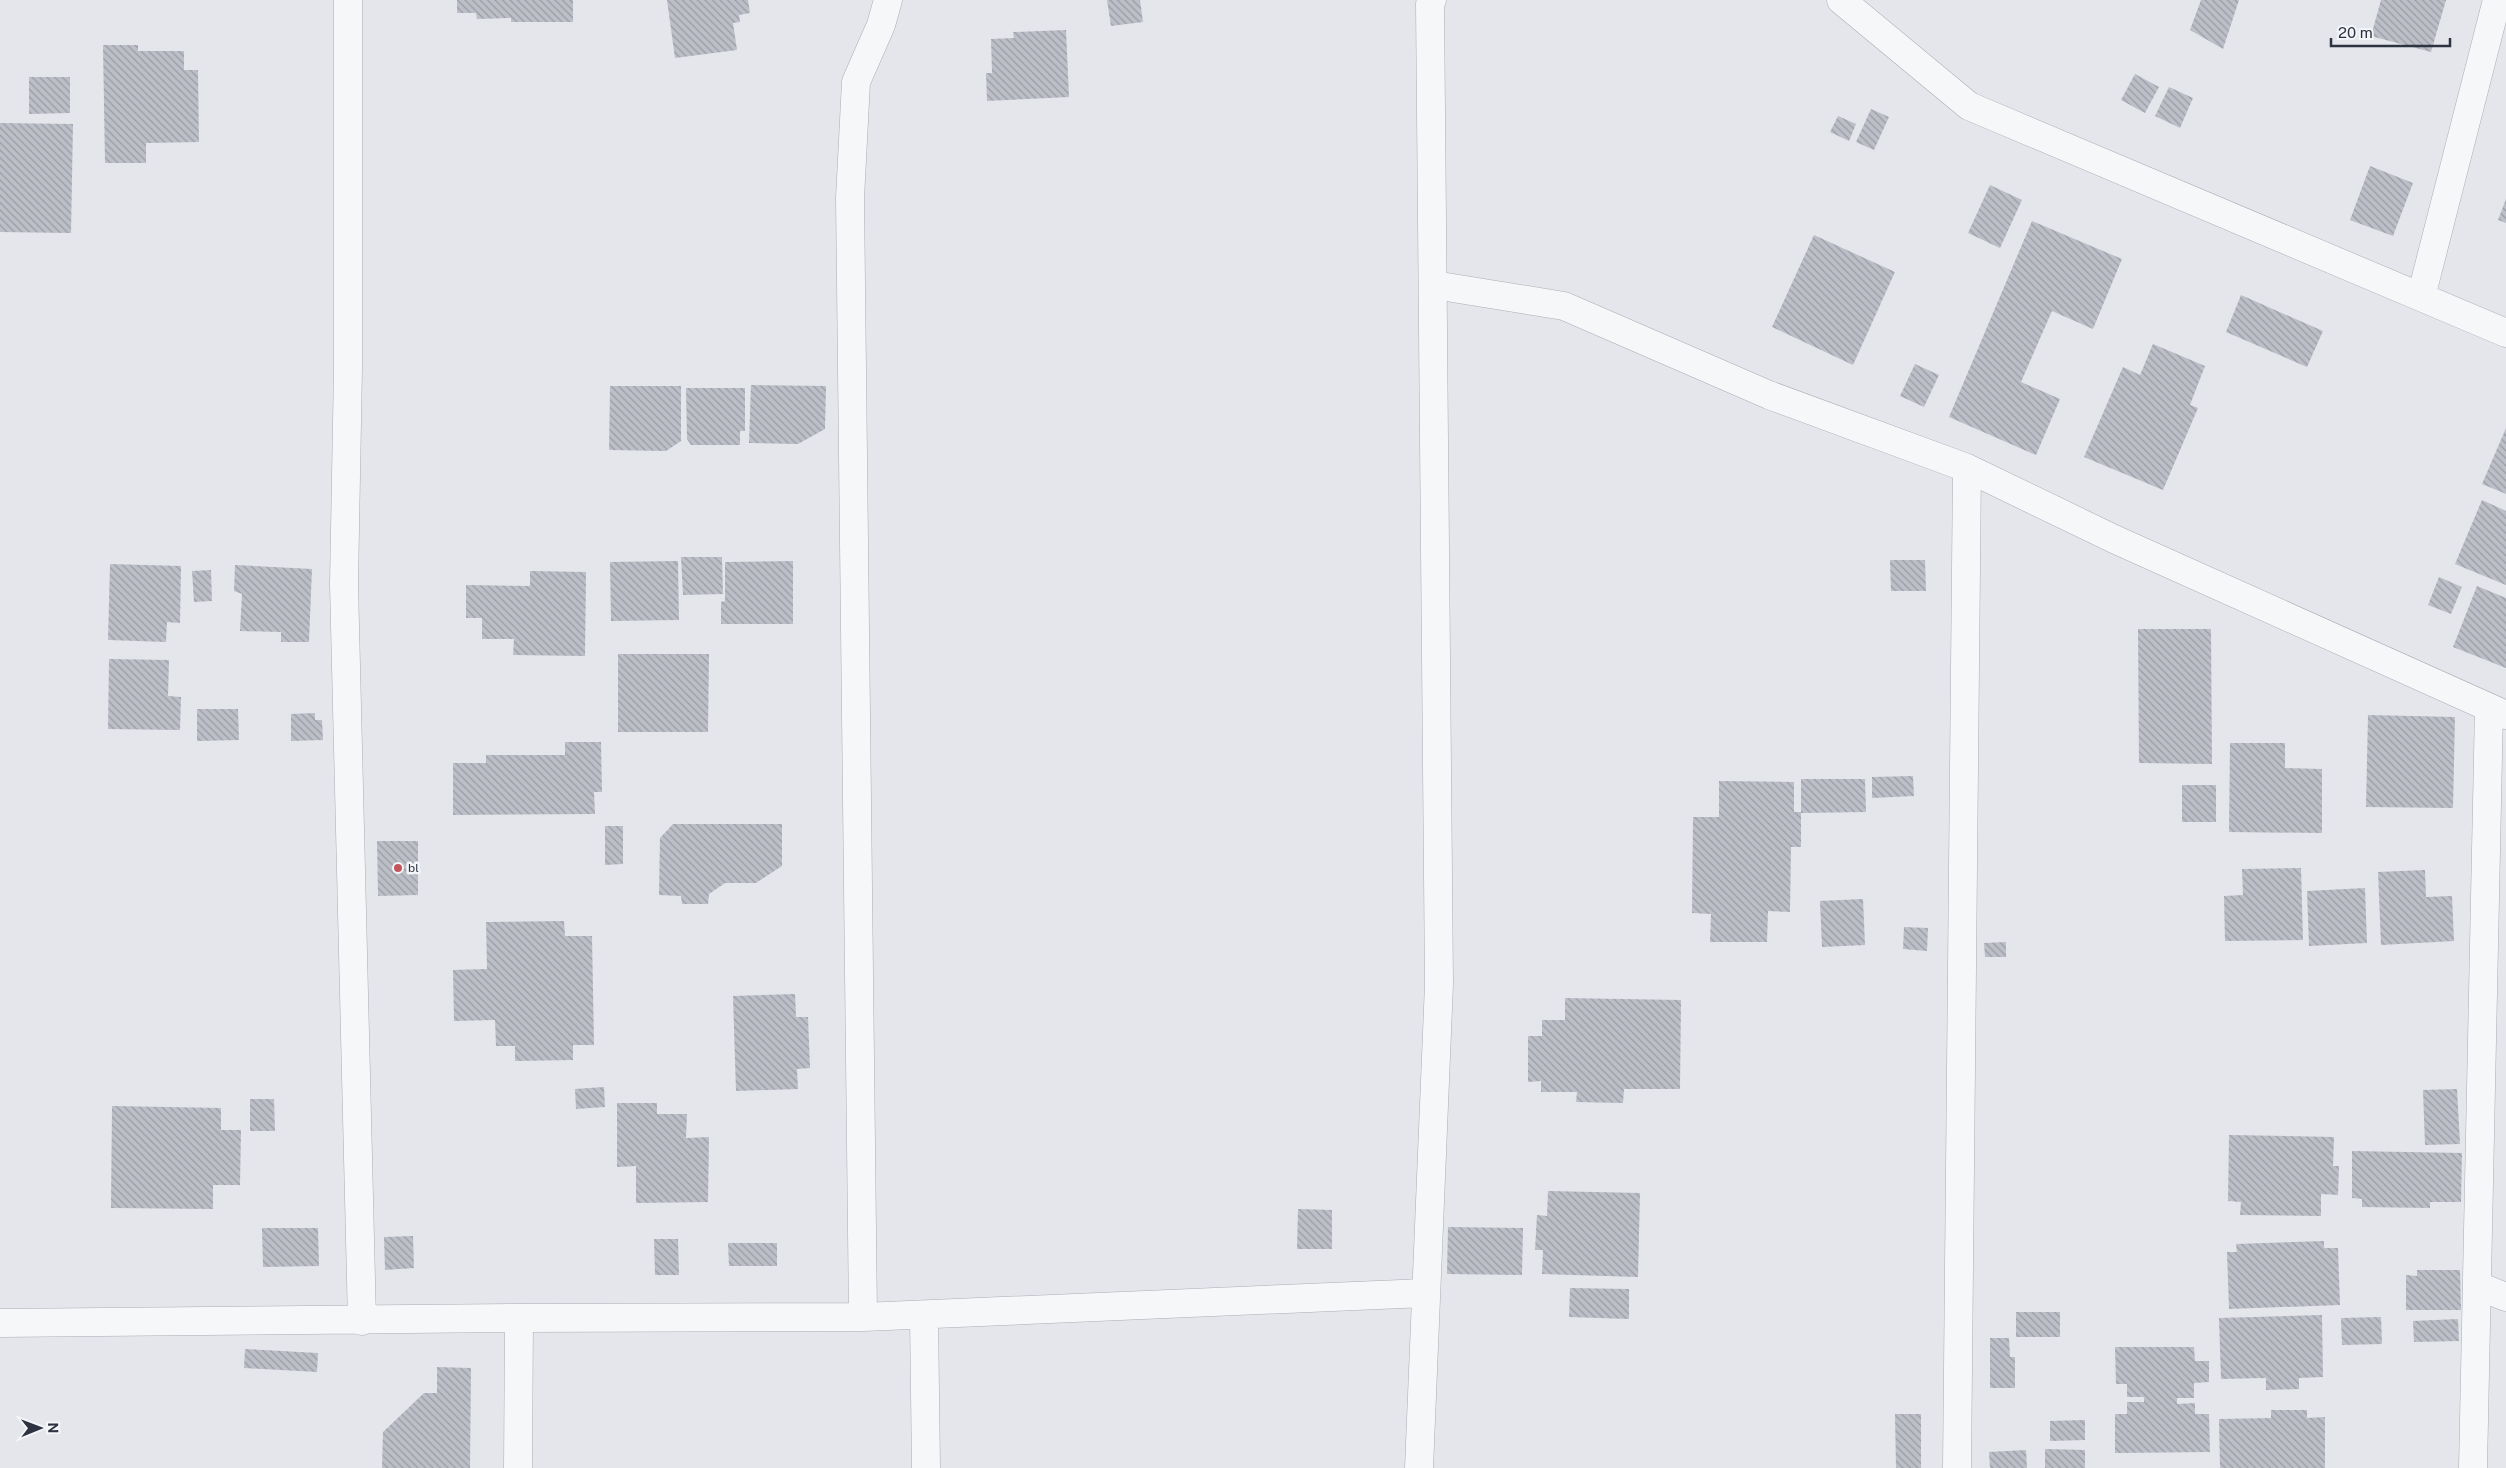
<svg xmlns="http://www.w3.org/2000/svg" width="2506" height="1468" font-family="'Public Sans',sans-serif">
<defs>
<pattern id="building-back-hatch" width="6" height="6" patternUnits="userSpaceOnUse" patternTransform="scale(1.25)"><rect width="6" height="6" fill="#bcbfc7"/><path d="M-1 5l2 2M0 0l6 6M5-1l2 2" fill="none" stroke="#999ca3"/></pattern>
</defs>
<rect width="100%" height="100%" fill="#e4e6eb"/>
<path fill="url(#building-back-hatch)" d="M457 0H573V22H511V18L477 19 476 13H457Z
M667 0H748L750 13 739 15 740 22 733 23 737 50 675 58Z
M1107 0H1140L1143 22 1111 26Z
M2201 0H2239L2223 49 2190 30Z
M2381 0H2446L2431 52 2371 36Z
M1066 30 1069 97 987 101 986 73H992L991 39 1014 38 1013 32Z
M103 45H138V51H184V70H198L199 142 146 143V163H105Z
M2135 74 2159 87 2145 113 2121 100Z
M29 77H70V113L29 114Z
M2169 87 2193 98 2180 128 2155 116Z
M1871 109 1889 117 1874 150 1856 142Z
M1838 116 1856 124 1849 141 1830 132Z
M0 123 73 124 71 233 0 232Z
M2370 166 2413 183 2393 236 2350 220Z
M1990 185 2022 200 2000 248 1968 233Z
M2506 199V223L2498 220Z
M2032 221 2122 259 2093 329 2052 311 2021 382 2060 399 2036 455 1949 417Z
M1814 235 1895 272 1853 365 1772 327Z
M2241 295 2323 331 2307 367 2226 332Z
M2153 344 2205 366 2190 405 2198 408 2163 490 2084 457 2123 367 2140 375Z
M1915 364 1939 375 1924 407 1900 396Z
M751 385 826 386 825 429 798 444 749 443Z
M610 386H681V441L666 451 609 450Z
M686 388H745V431H740V445H691L687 439Z
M2506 428V494L2482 484Z
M2482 500 2506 511V585L2455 564Z
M681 557H722L723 594 683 595Z
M1890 560H1925L1926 591H1891Z
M678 561 679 620 611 621 610 562Z
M793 561V624H721V602L725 601V562Z
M110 564 181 566 180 623 167 622 166 642 108 640Z
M235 565 312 569 309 642H281V632L240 631 242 594 234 591Z
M211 570 212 601 194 602 192 571Z
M530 571 586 572 585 656 513 655 514 639H482V618H466V585L530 586Z
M2439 577 2462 587 2451 614 2428 605Z
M2477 586 2506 598V668L2453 647Z
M2138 629H2211L2212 764 2139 763Z
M618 654H709L708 732H618Z
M109 659 169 660 168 696 181 697 180 730 108 729Z
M197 709H238L239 740 197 741Z
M315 713V720H322L323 740 291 741V714Z
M2368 715 2455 717 2453 808 2366 807Z
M565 742H601L602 792H594L595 814 453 815V763H486V755H565Z
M2230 743H2285V768L2322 769V833L2229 832Z
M1913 776 1914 796 1872 798V777Z
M1801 779H1865L1866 812 1801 813Z
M1719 781 1794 782V812H1801V847H1791L1790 912 1768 911 1767 942H1710L1711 914 1692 913 1693 817H1719Z
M2182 785H2216V822H2182Z
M673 824H782V866L756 883H725L709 894 708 904H682L681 896 659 895 660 838Z
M605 826H623V864L605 865Z
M377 841H418V895L378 896Z
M2301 868 2303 940 2225 941 2224 896 2243 895 2242 869Z
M2425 870 2426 897 2452 896 2454 941 2381 945 2378 872Z
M2365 888 2367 943 2309 946 2307 891Z
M1863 899 1865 945 1822 947 1820 901Z
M564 921 565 936H592L594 1045H573V1060L515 1061V1046H496L495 1020 454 1021 453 970 487 969 486 922Z
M1904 927 1928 928 1927 951 1903 949Z
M2006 942V957H1985L1984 943Z
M795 994 796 1017H808L810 1068 797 1069 798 1089 736 1091 733 996Z
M1565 998 1681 1000 1680 1089H1624L1623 1103 1576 1102 1577 1092H1541V1081L1528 1082V1036H1542V1020H1565Z
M604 1087 605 1107 576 1109 575 1089Z
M2457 1089 2460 1144 2425 1145 2423 1090Z
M250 1099H274L275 1131H250Z
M617 1103H657V1114H687L686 1138 709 1137 708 1202 636 1203V1166L617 1167Z
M112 1106 221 1108V1130H241L240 1185H213V1209L111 1208Z
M2229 1135 2334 1137 2333 1166H2339L2338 1195 2321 1194V1216L2240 1215 2241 1202 2228 1201Z
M2352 1151 2462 1153 2461 1202H2430V1208L2362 1207V1199L2352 1198Z
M1548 1191 1640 1193 1638 1277 1542 1274 1543 1250H1535L1537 1215 1547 1216Z
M1298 1209 1332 1210V1249H1297Z
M1448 1227 1523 1228 1522 1275 1447 1274Z
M262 1228H318L319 1266 263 1267Z
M413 1236 414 1268 385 1270 384 1237Z
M654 1239H678L679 1275H655Z
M2324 1241V1248H2338L2340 1305 2229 1309 2227 1252H2237L2236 1244Z
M728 1243H777V1266H729Z
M2417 1270H2460L2461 1310H2406V1275L2417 1276Z
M1570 1288 1629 1289V1319L1569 1317Z
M2016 1312H2060V1337H2016Z
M2322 1315 2323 1377 2299 1378V1389L2266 1390V1378L2221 1379 2219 1318Z
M2381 1317 2382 1344 2342 1345 2341 1318Z
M2458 1319 2459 1341 2414 1342 2413 1321Z
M1990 1338H2009L2010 1357H2015V1388H1990Z
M2115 1347H2194L2195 1361H2209V1382L2194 1383V1398H2177V1404L2195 1403V1414H2209L2210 1452 2115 1453V1414H2127V1402H2144V1397H2127V1384H2116Z
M245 1349 318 1353 317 1372 244 1368Z
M437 1367 471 1368 470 1468H382L383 1432 424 1393H437Z
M2271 1410H2307V1418L2325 1417V1468H2220L2219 1419 2271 1418Z
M1895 1414H1921V1468H1896Z
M2085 1420V1440L2050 1441V1421Z
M2045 1449 2085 1450V1468H2045Z
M2026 1450 2027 1468H1990L1989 1452Z"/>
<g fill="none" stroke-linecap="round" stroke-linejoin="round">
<defs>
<path id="minor" d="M348 0V368L344 584 362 1321
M1841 0 1969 106 2506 333
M1434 285 1564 306 1769 395 1967 468 2114 539 2506 715
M2421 297 2497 0
M2478 1286 2506 1297
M924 1316 926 1468
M863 1317 850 198 856 82 881 25 888 0
M0 1323 519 1318 863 1317 1425 1293
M518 1468 519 1318
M1419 1468 1439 984 1430 4 1432 0
M1957 1468 1967 468
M2473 1468 2489 708"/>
</defs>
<use href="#minor" stroke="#a9adb5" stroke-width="29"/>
<use href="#minor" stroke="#f6f7f9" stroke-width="28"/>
</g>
<circle fill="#c2565c" stroke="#f4f5f8" stroke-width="2" cx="398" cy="868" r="5"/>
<g text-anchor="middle" stroke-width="5" stroke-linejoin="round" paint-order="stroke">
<g font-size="12" fill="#2d3341" stroke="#f4f5f8" text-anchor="start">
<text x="408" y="872">bl</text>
</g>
</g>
<g transform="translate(40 1428) rotate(89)" stroke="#f4f5f8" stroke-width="4" paint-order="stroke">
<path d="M0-4L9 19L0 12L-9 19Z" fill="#2d3341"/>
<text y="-8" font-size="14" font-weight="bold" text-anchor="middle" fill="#2d3341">N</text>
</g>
<path d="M2331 38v8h119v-8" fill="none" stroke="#2d3341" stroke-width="2.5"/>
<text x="2338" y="38" font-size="15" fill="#2d3341" stroke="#f4f5f8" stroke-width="4" paint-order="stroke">20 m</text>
</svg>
